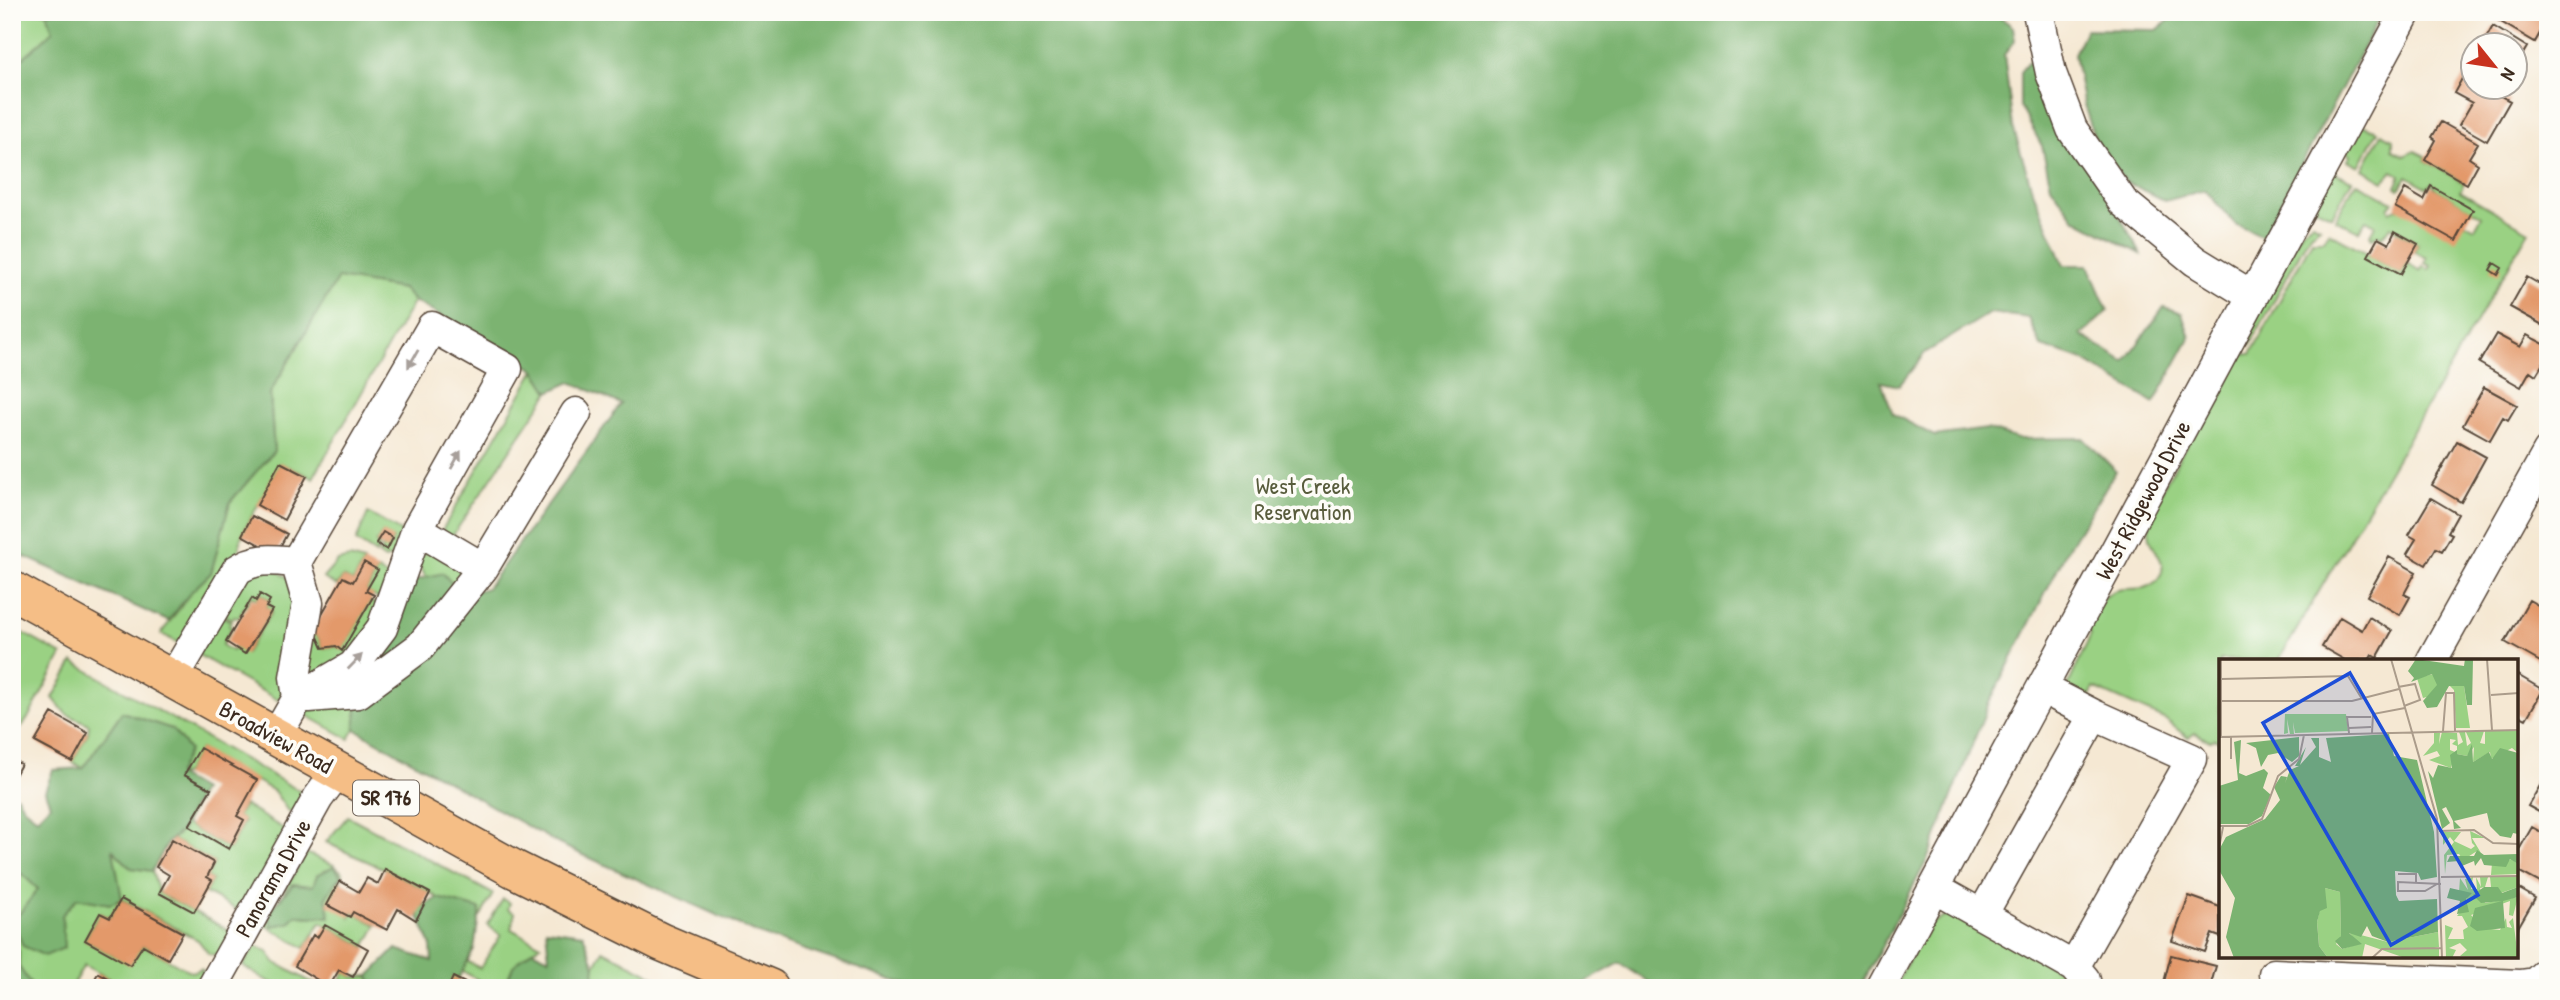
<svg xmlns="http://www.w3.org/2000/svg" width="2560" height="1000" font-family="'Patrick Hand',sans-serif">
<rect width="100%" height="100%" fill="#fdfcf7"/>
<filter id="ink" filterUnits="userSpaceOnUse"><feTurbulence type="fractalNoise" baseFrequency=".0143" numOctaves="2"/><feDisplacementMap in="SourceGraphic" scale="14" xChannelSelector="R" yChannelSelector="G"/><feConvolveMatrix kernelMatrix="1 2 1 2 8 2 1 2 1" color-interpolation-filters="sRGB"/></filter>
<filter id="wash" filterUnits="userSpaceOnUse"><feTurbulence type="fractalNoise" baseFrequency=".00686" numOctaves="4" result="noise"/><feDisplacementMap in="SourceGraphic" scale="28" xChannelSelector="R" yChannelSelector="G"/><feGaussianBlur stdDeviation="1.57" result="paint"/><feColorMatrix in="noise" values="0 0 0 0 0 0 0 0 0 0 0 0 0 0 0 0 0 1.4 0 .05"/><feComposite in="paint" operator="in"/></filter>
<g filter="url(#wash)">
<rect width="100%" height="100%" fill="#f5e8d3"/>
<path fill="#9ad183" stroke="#6a7e50" stroke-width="2" d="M12 12H47L53 31 12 68Z
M2359 124 2378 131 2359 166 2348 160 2351 155 2345 150Z
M2382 133 2393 139V150L2405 156 2415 151 2427 157 2425 160 2464 183 2460 191 2529 231 2279 660H2220V742L2214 739 2210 741 2195 733 2188 738 2166 720 2094 688 2086 703 2066 690 2091 634 2087 628C2093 616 2099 599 2112 592 2129 583 2148 598 2161 574 2167 562 2153 550 2150 538 2147 525 2152 513 2156 501L2238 349 2247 354H2251L2312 240H2324L2329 232 2369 254V256L2401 274 2407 263 2420 271 2423 266 2429 270 2431 266 2425 263 2427 258 2414 251 2418 244 2390 226 2382 237 2378 235 2372 238 2370 235 2375 225 2366 220 2359 231 2335 219 2356 182 2393 202 2388 208 2390 211 2397 208 2466 223 2475 228 2482 216 2436 189 2432 183 2428 188 2407 176 2399 189 2396 187 2401 176 2393 171 2384 181 2363 169Z
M2333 172 2352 180 2332 216 2314 207Z
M2312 223 2320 227 2310 234 2251 343 2250 345 2241 341 2302 230Z
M338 278 403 289 414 301 313 478 280 463 242 535 236 561 186 647 161 634 191 592 211 573 230 502 274 451 270 393Z
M535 370 549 392 451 538 441 532Z
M368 513 406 535 393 557 385 559 379 555 383 547 387 549 393 539 383 533 376 543 380 546 376 554 356 541Z
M431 551 465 573 458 590 428 581 414 556Z
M350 558 364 562 353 582 343 577 337 586 323 578 338 561Z
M270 567 296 582 288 689 278 700 197 654 218 614 231 621 229 625 232 627 222 645 232 651 235 647 246 653 272 611 266 607 270 600 261 594 257 599 251 596 238 618 234 616 232 619 220 612 249 569Z
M378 570 389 578 385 603 366 591Z
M370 601 383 608 348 662 303 677 311 633 318 637 323 648 336 646 342 650Z
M12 627 62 655 27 720 12 738Z
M73 662 303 793 298 815 287 810 274 791 200 749 184 775H176L189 750 172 729 122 712 83 768 72 762 88 733 89 724 66 714 53 698Z
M358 700 355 729 349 739 304 714 310 705Z
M244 805 289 832 245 914 205 893 212 880 207 877 214 863 172 839 181 831 185 824 229 849 244 821 237 816Z
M348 816 493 894 478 921C448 904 418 885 386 870 366 860 346 853 326 842Z
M112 849 131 868 152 871 159 893 234 933 222 956 209 954 198 940 122 899Z
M306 853 334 865 343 873 340 881 350 917 353 912 377 925 365 947 321 922 305 948 265 925Z
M12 869 23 875 38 889 13 922 62 915 77 898 110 904 121 899 110 918 100 913 85 940 130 964 143 945 191 972 201 969 210 978 204 988H126L84 965 71 988H33L19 967 18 952 12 955Z
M503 899 510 903 508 909 515 913 511 929 541 945 532 950 506 983 510 988H485L482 982 462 971 467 961 480 968 501 935 487 925Z
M1947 916 1963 917 2078 980 2073 988H1894L1927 925Z
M255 946 267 951 276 963 322 988C282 988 277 989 243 966Z
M603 950 675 988H584Z
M345 972 353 977 369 976 373 988H337Z"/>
<path fill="#7bb371" stroke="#5b6e48" stroke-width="2" d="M47 12H1997L1996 14 2013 27 2015 40 2004 55 2013 127 2032 189 2064 265H2088L2108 311 2081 335 2125 362 2164 307 2182 313 2190 338 2154 403 2081 359 2041 346 2029 318 1990 313 1925 353 1899 386 1881 382 1893 414 1934 436 1987 429 2018 439 2083 438 2116 471 2068 548 1988 705 1927 860 1860 988H1658L1620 963 1575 988H916L761 935 559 844 355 729 361 673 406 582 443 573 462 595 487 588 621 404 571 382 549 392 535 370 414 301 403 289 338 278 270 393 274 451 230 502 211 573 191 592 168 621 12 551V68L53 31Z
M2179 12H2382L2263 237 2235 224 2205 190 2165 201 2126 182 2097 146 2083 101 2074 54 2086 29 2157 30Z
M2029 61 2041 76 2141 254 2075 219 2051 186 2042 146 2020 106V72Z
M122 712 172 729 189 750 177 775 202 790 181 831 168 842 152 871 131 868 113 850 122 899 110 904 77 898 62 915 64 948 45 956 23 946 13 922 38 889 23 875 12 868V797L17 796 23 807 37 818 50 805 45 791 53 770 83 768Z
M334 866 341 876 326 897 330 917C317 915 308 919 296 915L289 923 272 926 268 913 293 884 313 886 317 875Z
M438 898 480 909 474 949 455 985 446 988H373L369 976 396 949 432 961 431 946 416 909Z
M546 929 583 934 595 966 592 988H510L506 983 513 966 532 950 549 958Z
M19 951V967L33 988H12V955Z"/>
<g id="blocks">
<path fill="#e3996a" d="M2498 12H2548V19L2535 42 2494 18Z
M2493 26 2527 47 2514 69V46H2482Z
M2464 75 2472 80V88H2486L2510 101 2487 141 2459 125 2472 103 2454 93Z
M2441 122 2478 143 2469 158 2478 164 2467 184 2425 160 2436 140 2432 137Z
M2431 186 2473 210 2456 241 2395 207 2405 189 2424 200Z
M2395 231 2418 244 2401 274 2368 256 2378 238 2389 244Z
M2494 263 2502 268 2498 275 2490 270Z
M2527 277 2548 289V328L2510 307Z
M2496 334 2520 347 2527 335 2548 346V355L2536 375 2530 371 2521 387 2479 363Z
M2484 387 2517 405 2508 420 2503 417 2490 440 2463 425Z
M2457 441 2486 457 2461 502 2432 485Z
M280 462 307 476 284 520 257 505Z
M2431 498 2458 514 2448 532 2452 534 2442 551 2436 548 2426 565 2407 554 2416 539 2409 535Z
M252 516 287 534 276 554 242 535Z
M383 532 393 538 387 550 376 543Z
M2389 557 2416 572 2404 594 2410 597 2400 615 2367 596Z
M364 562 378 570 366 591 374 595 342 651 336 646 323 648 318 637 311 633 343 577 353 582Z
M2548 566V584L2540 579Z
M260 594 270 600 266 607 272 610 245 654 226 642 252 598 256 601Z
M2529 600 2548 611V654L2542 663 2505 642Z
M2340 617 2362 630 2369 617 2392 631 2377 658 2372 655 2369 660H2345L2322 647Z
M2516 674 2543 690 2526 719 2516 714Z
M52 713 88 733 72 762 35 742Z
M200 748 257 780 237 816 244 820 229 849 189 826 211 789 184 775Z
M12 760 21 764 12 781Z
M2548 772V817L2528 806Z
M2532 827 2548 836V874L2542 884 2516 870V855Z
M172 839 214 863 207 877 212 880 194 912 159 893 169 875 156 867Z
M385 869 430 893 416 920 398 909 387 930 353 912 350 917 327 905 340 881 359 892 367 878 378 884Z
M2516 887 2535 898 2516 931Z
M2189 896 2220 907V937L2212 934 2205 952 2172 941Z
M121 899 183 933 168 959 143 945 130 965 85 940 100 913 110 918Z
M325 925 368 949 353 977 339 970 329 987 295 966 313 935 317 938Z
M2171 955 2216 966 2211 984 2221 988H2172L2163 986Z
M98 973 126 988H90Z
M453 977 475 988H448Z"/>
</g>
</g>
<g filter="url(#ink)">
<use href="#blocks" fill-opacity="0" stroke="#574639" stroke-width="2"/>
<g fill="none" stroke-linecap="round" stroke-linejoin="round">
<defs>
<path id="minor" d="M2038 12 2051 73 2072 129 2123 202 2195 261 2252 296
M417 529 483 568 576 413
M2432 660 2548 452
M172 680 237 570C256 557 273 560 296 562
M2042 688 2094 715 2192 759 2074 967
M309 697 358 693 420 647 483 568
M275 738 298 698 353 666 382 628 417 529 507 369 432 327 296 562 308 603 295 677 298 698
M1934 888 2074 967 2085 980 2086 988
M1982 915 2094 715
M2274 974 2520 985 2535 983 2548 971
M212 988 318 798 338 771
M1880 988 2406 12"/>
<path id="major" d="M12 590 514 869 661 942 770 988"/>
</defs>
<use href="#minor" stroke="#574639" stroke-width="33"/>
<use href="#major" stroke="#574639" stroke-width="40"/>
<use href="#minor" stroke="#fff" stroke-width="30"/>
<use href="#major" stroke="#f5be86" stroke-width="37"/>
</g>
<defs><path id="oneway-solid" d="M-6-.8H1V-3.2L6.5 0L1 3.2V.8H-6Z" transform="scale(1.75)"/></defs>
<g fill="#a79f9a">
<use href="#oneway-solid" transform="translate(413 359) rotate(120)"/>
<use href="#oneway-solid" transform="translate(456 460) rotate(-61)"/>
<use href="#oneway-solid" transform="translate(355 662) rotate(-46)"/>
</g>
</g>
<g text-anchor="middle" stroke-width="7" stroke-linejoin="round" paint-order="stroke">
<rect fill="#fdfcf7" stroke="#75695f" stroke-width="2" x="353" y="780.5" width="66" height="35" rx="5"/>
<g font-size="21" font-weight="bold" fill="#3b2a1e">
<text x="386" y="805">SR 176</text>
</g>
<g font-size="23" fill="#585c3c" stroke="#fdfcf7">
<text x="1303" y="494">West Creek<tspan x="1303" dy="26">Reservation</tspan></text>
</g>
<g font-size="23" fill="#3b2a1e" stroke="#fdfcf7">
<text transform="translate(2143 500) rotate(-62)" y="8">West Ridgewood Drive</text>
<text transform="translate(276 737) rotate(29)" y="8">Broadview Road</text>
<text transform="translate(273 878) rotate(-61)" y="8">Panorama Drive</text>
</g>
</g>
<g transform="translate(2219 659)">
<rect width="299" height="299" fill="#f5e8d3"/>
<path d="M214 15 222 34 204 39 198 19ZM230 26 245 27 251 69H237L235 31ZM66 55H127L129 72 76 74 74 63 75 75H71L68 60 69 74 65 75ZM299 71V94L293 89 272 100 271 93 254 103 255 88 248 97 238 95V87L233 85 237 81 231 80V91L236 93 232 109 210 101 221 97 218 92 204 97 215 84V74H221L220 85 223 73 238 74 239 86 244 83 240 73H246L248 87 252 84 247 73 265 72 261 84 266 85V72ZM251 172 266 179H253L262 194 258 192 244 201 240 195 228 196 226 215 225 196 235 183 231 178 224 186V173H242L235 182 252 190 256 187 253 184ZM292 200 299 205V215L272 216 273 204 282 207ZM254 218 252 230H258L257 218 262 228 261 218H269L266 228 261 229 266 244 299 238 294 257 290 256 291 242 252 256 263 269 281 271 287 259 288 268 293 269 290 263 294 259 299 299 241 297 248 291 241 284 230 289 237 291 233 299H227L226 266 234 269 229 280H245L244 271 249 268 243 257H238L247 246 248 234 240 233 241 219 249 231 246 220ZM271 218H299V228L282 234 272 228ZM106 229 121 233 122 277 117 285 123 290 139 285 130 273 169 283 219 273 220 288 215 289 220 290V299H186L146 285 143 299H109L100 287 98 263Z" fill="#9ad183"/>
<path d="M197 0 245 7 246 0H254L253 46H248L245 27H230L218 48 208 49 204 42 218 26 213 15 192 23 195 19 189 12ZM170 75 175 97 198 101 215 173 218 218 202 221 199 214 176 212 177 236 180 242 218 240 219 273 169 283 153 277 148 267 142 278 130 274 143 285 123 290 116 282 122 277 121 233 106 229 108 249 101 252 98 263 100 287 109 299H15L7 278 16 239 0 211V191L7 178 46 160 61 141 55 128 62 117 68 118 66 124 71 111 80 107H76L87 88 81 106 97 88 92 79H100V98L112 103 107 79ZM80 78V97L73 103 59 94 49 96 42 108 37 89 27 84ZM22 81 20 114 27 117 45 110 49 114 44 129 52 136 43 157 30 165H0V127L19 121 15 83ZM253 85 254 103 270 93 273 100 281 89 299 94V175L294 174 292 179 281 177 271 167 268 154 235 162 242 169 235 170 234 162 227 148 223 150 231 164 223 170 209 112 214 119 219 106 233 109 231 96 238 91V95L248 97ZM258 191 265 196 299 195V205L291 200 287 208 265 206 262 199 256 207 255 202 243 207 240 202 228 203 231 197H255ZM265 228H279L283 234 299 228V238L284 242 286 269 258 272 251 267 256 249 283 242 262 244 254 236ZM231 229 253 234 247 240 250 253 238 255 241 242 228 239Z" fill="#7bb371"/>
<path fill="none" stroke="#ab9c8b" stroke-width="2" d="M2 0V78M172 0 218 160 223 299M268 0 273 71M2 20 129 17 143 40M179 28 196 25 201 41 185 47M272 36 300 34M2 42H133L180 30M130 69 152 68M224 72 227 34H235L236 72M130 74 128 58H152M153 74 154 55 186 49M0 78 300 71M12 78V100M0 167H28L43 160 59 117 80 100 85 76M220 172 255 171 274 184 300 185M0 189 4 168M179 215H197V223M222 218 300 217M218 225 206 232H179V223L222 225M153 299 163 290 223 289"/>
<path fill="#1d4ed8" fill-opacity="0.15" stroke="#1d4ed8" stroke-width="3.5" d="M131 14 259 236 172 286 44 64Z"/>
<rect width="299" height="299" fill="none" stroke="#3b2a1e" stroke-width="3.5"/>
</g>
<rect width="2560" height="1000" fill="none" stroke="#fdfcf7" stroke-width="42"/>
<g transform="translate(2494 66) rotate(120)"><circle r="33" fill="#fdfcf7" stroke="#afa8a0" stroke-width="2"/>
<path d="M0-5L12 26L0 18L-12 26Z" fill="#c8321e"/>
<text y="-10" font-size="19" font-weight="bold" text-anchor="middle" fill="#3b2a1e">N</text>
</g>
</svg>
